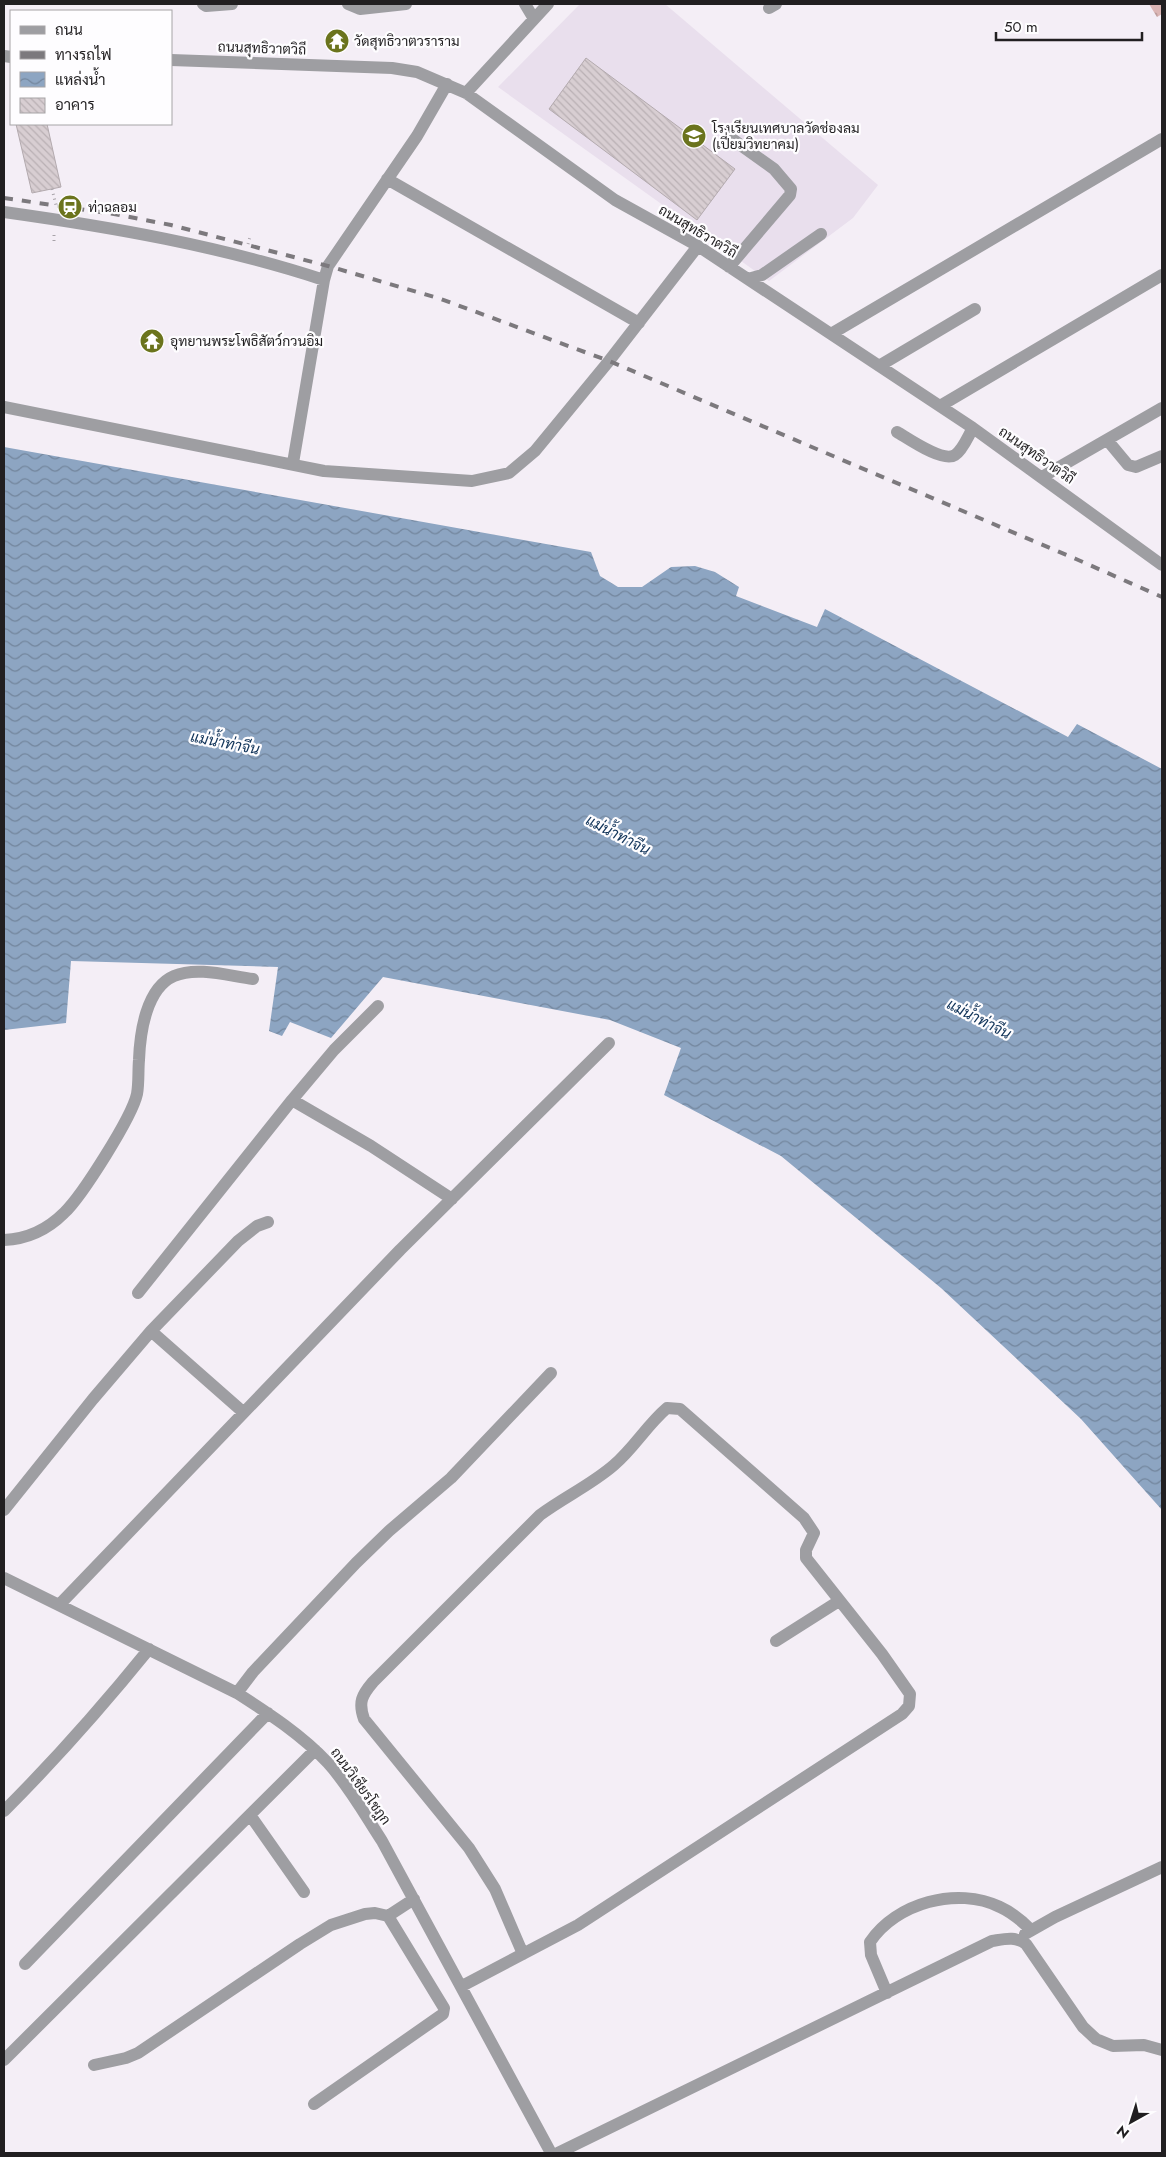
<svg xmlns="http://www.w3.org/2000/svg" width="1166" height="2157" font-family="Jost,Sarabun,sans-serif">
<defs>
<pattern id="cemetery-stones" width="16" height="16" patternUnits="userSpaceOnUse" patternTransform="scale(1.25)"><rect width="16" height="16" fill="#dcb6b5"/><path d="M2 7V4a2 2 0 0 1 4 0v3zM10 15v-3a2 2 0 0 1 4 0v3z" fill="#bc9c9b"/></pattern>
<pattern id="water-waves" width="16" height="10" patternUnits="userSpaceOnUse" patternTransform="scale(1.25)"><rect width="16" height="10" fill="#8da5c2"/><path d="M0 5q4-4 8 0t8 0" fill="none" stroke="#73869d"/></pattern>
<pattern id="building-back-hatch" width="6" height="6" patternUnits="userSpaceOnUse" patternTransform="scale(1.25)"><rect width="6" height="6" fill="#d8ced2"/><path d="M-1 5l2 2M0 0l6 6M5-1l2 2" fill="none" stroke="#b9b0b4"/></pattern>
</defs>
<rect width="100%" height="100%" fill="#f4eef6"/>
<path fill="#e9dfed" d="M580 4H665L878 185 853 218 769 281 498 87Z"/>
<path fill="url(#cemetery-stones)" d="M1149 4H1162V14L1157 17Z"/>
<path fill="url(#water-waves)" d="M4 447 591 552 600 576 618 587H642L671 567 695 566 715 572 739 587 736 596 817 627 825 609 1068 737 1077 724 1162 769V1510L1081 1419 941 1288 781 1156 664 1095 681 1048 610 1020 383 977 331 1038 290 1022 282 1036 269 1031 278 967 71 961 66 1023 4 1030Z"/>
<path fill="url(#building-back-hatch)" stroke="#b3aaae" d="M586 58 735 169 697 220 549 109Z
M16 124H47L61 187 32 193Z"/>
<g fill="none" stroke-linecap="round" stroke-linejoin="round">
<path stroke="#a8a3a9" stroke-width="3" stroke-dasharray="1 4" stroke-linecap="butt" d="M52 189 56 205
M54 241V233
M248 244 250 237"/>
<path stroke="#9e9ea2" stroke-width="12" d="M203 4 206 6 232 4
M348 4 360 9 406 4
M525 4 534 19
M769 8 776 4
M4 56 11 57
M171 60 392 68 417 72 466 93 615 200 698 246 973 428 1162 565
M466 93 548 4
M728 136 774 169 791 189 790 195 729 267
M387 179 639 323
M4 212C111 227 221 246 324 280
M748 279 762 275 821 234
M831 334 1162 139
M879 366 975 309
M940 406 1162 275
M4 407 324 471 472 481 509 473 535 451 609 361 698 246
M897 432C909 439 943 463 955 455 963 450 968 436 973 428
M1108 441 1128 465 1136 467 1162 456
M293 463 324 280 328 266 417 136 447 84
M1042 477 1162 408
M292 1100 334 1050 378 1006
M4 1240C27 1239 48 1229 64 1213 82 1196 132 1117 137 1094 139 1083 138 1071 139 1060 140 1033 146 988 174 976 197 966 229 976 253 979
M138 1293 292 1100 371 1146 452 1199
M151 1331 238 1241 257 1226 268 1222
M4 1510 93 1399 151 1331 243 1412
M4 1578 237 1693C268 1713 302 1735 328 1763 349 1786 365 1815 382 1841L551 2153
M60 1604 400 1250 609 1043
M776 1641 839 1601
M237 1693 253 1672 356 1563 389 1531 451 1478 551 1373
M4 1811C57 1758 102 1707 149 1649
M250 1815 304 1892
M1025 1934 1055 1917 1162 1867
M25 1964 268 1713
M462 1986 578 1925 902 1714 909 1706 910 1694 882 1654 806 1558V1550L814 1533 804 1518 680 1409 667 1408C647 1425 634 1448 614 1465 591 1485 564 1497 540 1515L373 1682C362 1695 358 1702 364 1719L469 1848 495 1889 523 1954
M887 1993 871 1955 870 1942C896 1903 957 1886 1000 1907 1011 1912 1022 1921 1031 1930
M4 2060 315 1750
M94 2065 126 2058 138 2053 300 1944 331 1925 365 1914 375 1913 388 1916
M314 2104 443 2014 444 2008 388 1916 414 1899
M558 2153 992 1941C1005 1939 1015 1936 1026 1944L1083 2027 1096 2039 1113 2046 1144 2045 1162 2050"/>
<path stroke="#7c797d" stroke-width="4" stroke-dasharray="9 9" stroke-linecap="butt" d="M4 198 114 214 171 225 328 266 441 299 609 361 1076 559 1162 597"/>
</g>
<defs>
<symbol id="temple-disc" viewBox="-11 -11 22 22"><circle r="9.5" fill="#6b741d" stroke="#fefdff"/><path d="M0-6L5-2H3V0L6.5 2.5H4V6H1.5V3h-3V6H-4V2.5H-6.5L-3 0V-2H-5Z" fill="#fff"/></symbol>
<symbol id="school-disc" viewBox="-11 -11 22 22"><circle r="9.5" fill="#6b741d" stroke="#fefdff"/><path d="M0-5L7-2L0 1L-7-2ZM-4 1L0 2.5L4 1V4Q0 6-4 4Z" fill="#fff"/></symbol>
<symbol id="station-disc" viewBox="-11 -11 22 22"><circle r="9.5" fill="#6b741d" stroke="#fefdff"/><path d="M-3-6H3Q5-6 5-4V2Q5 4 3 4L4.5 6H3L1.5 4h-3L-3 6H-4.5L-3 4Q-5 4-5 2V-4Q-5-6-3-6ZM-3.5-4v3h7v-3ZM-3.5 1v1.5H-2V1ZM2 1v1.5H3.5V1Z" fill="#fff"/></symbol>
</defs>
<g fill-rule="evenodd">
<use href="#temple-disc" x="323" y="27" width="28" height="28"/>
<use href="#school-disc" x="680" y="122" width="28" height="28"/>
<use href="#station-disc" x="56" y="193" width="28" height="28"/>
<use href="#temple-disc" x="138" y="327" width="28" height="28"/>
</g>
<g text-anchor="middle" stroke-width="4.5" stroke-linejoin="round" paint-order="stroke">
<g font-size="14" fill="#211f21" stroke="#fefdff" text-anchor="start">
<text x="354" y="46">วัดสุทธิวาตวราราม</text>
<text x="712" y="133">โรงเรียนเทศบาลวัดช่องลม<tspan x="712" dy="16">(เปี่ยมวิทยาคม)</tspan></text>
<text x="88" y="212">ท่าฉลอม</text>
<text x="170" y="346">อุทยานพระโพธิสัตว์กวนอิม</text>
</g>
<g font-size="14" fill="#211f21" stroke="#fefdff">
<text transform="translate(262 48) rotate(2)" y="5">ถนนสุทธิวาตวิถี</text>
<text transform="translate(698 231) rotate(31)" y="5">ถนนสุทธิวาตวิถี</text>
<text transform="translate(1037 455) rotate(35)" y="5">ถนนสุทธิวาตวิถี</text>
<text transform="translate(361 1786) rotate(54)" y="5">ถนนวิเชียรโชฎก</text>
</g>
<g font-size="15" font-style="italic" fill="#0f3258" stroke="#fefdff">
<text transform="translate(225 743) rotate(11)" y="5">แม่น้ำท่าจีน</text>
<text transform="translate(618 835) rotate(27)" y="5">แม่น้ำท่าจีน</text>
<text transform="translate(979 1019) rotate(27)" y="5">แม่น้ำท่าจีน</text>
</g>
</g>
<rect width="1166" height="2157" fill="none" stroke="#211f21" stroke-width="10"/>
<rect x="10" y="10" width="162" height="115" fill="#fefdff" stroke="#a6a4a6"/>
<rect x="20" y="26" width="25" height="8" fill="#9e9ea2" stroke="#a6a4a6"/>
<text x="55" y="35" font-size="15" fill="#211f21">ถนน</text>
<rect x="20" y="51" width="25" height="8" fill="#7c797d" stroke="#a6a4a6"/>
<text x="55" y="60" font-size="15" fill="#211f21">ทางรถไฟ</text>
<rect x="20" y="72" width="25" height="15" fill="url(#water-waves)" stroke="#a6a4a6"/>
<text x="55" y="85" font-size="15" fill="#211f21">แหล่งน้ำ</text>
<rect x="20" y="98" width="25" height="15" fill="url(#building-back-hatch)" stroke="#a6a4a6"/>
<text x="55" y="110" font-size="15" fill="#211f21">อาคาร</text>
<g transform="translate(1131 2122) rotate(219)" stroke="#fefdff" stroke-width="4" paint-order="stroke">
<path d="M0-4L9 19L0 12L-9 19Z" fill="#211f21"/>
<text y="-8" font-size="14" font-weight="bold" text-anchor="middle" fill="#211f21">N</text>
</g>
<path d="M996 32v8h146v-8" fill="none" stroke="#211f21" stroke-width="2.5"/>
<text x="1004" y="32" font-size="15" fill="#211f21" stroke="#fefdff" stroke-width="4" paint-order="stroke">50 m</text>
</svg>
